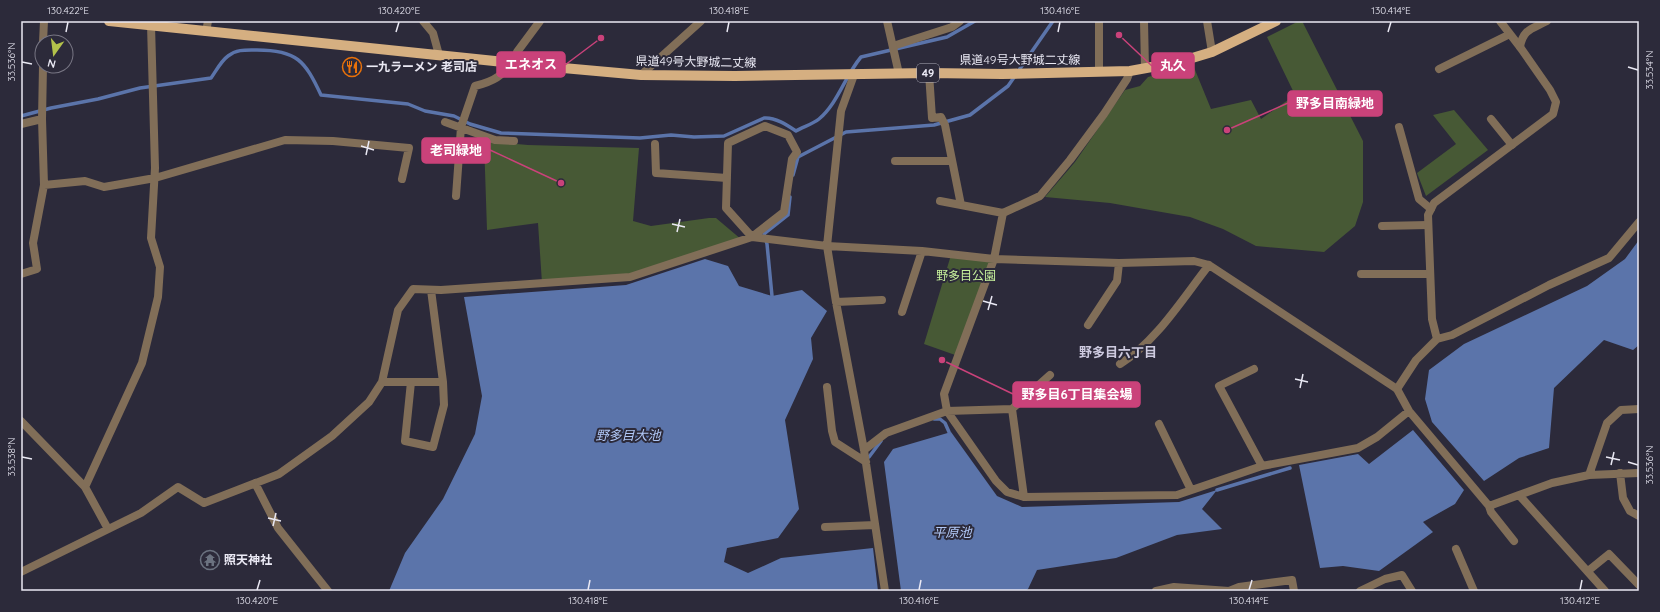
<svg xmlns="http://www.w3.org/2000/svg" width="1660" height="612" font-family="Quicksand,'Noto Sans JP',sans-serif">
<rect width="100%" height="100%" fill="#2c2a3a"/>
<path fill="#475935" d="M1299 21H1302L1363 141V202L1355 226 1324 252 1256 246 1223 229 1190 217 1110 203 1045 197 1075 162 1125 90 1140 86 1148 77 1193 65 1211 109 1251 100 1261 119 1295 95 1267 37Z
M1454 110 1488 150 1426 196 1417 173 1456 144 1433 115Z
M484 141 528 145 639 148 633 221 651 226 709 218H716L742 240 630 277 542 283 538 223 487 230Z
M951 255 994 259 958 356 924 344Z"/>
<path fill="#5b74aa" d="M1639 240V345L1633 350 1604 340 1554 388 1549 448 1519 458 1484 481 1432 422 1425 399 1429 370 1464 344 1587 286 1625 259Z
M705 259 728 266 739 286 772 296 802 290 827 311 811 338 813 359 785 420 799 509 778 538 727 548 724 562 748 573 781 558 873 548 878 591H389L405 553 443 499 475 434 482 396 464 297 626 285Z
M1413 430 1464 490 1455 504 1423 522 1433 532 1379 571 1343 566 1320 568 1299 465 1358 454 1369 464Z
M951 432 997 496 1022 507 1179 502 1217 490 1202 509 1222 529 1177 535 1116 558 1037 570 1028 589 1025 591H901L884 462 893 449Z"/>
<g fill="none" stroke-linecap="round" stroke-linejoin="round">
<path stroke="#5b74aa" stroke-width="3.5" d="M21 116 51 108 98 99 140 88 211 78C216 71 221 61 228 56 237 49 246 50 257 50 297 50 305 61 321 95L408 104 425 111 454 116 470 124 501 133 640 138 671 135 694 137 724 136 764 118C775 117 787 125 796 131 803 127 813 124 819 119 838 103 845 76 861 57L947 37 975 21
M793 175 798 157 846 132 934 125 970 115 1008 86 1053 21
M772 296 767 244 764 234 788 215 790 197
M934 419H940L945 423 949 432
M869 457 881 441
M1217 490 1290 468"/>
<path stroke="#816e58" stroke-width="8" d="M423 21 433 33 439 55
M1144 21 1145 69
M1207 21 1212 52
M1500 21 1520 47
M206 32 208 21
M43 42 44 21
M893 46 952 27 960 21
M516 63 517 52 540 21
M1439 69 1510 34
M1099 72V21
M929 73 932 118 941 117 945 125 961 205 1003 213 994 259 944 394 947 411 996 481 1007 492 1024 497 1177 495 1262 466 1358 448 1377 437 1409 411
M641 75 701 21
M854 75 841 111 827 246 836 302 864 450 885 591
M1491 119 1512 145
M445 122 495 140 514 141
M21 124 42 119 43 66
M1399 127 1419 199 1431 209
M655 144 656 173 727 178
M895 161H952
M44 185 85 181 104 187 155 178 285 140 333 141 409 148 402 179
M456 196 461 127 475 86C487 83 507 77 507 62
M940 201 961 205
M1003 213 1040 196 1070 160 1104 114 1127 79 1130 71
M1382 226 1428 225
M21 274 37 269 33 243 44 185 42 119
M1361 274H1430
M431 290 443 382
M836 302 882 300
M902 312 922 251
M1088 325 1117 281 1119 263
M1120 364C1156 342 1183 298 1209 265
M1254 369 1219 386 1262 466
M382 382H443L444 405 433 447 405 441 411 382
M827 387 832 431 835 442 866 462
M1012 409 1024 497
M21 421 85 487 108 529
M1159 424 1191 490
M864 450 886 433 947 411 1012 409 1050 375
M1620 473 1623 498 1630 511 1639 516
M1589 475 1639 473
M255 483 278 528 328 591
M85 487 142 363 158 297 160 267 151 238 155 168 151 25
M1519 495 1552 483 1589 475 1607 423 1621 410 1639 409
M1489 506 1491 512 1514 541
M825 527 875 525
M1456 549 1474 591
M1588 571 1609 554 1639 585
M21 572 141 513 178 487 204 503 279 474 332 436 369 402 382 382 398 310 413 289 441 290 630 277 752 237 784 212 792 159 797 152 788 135 765 126 728 143 726 208 752 237 827 246 922 251 994 259 1119 263 1194 261 1209 265 1397 389 1409 411 1489 506 1519 495 1605 591
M1156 591 1174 587 1229 591 1239 587 1292 580 1294 591
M1360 591 1385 579 1402 575 1412 591"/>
<path stroke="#816e58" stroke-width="8" d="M887 21 899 74
M1437 339 1432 319 1428 215 1434 203 1553 114 1556 102 1550 90 1520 47C1523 29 1532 29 1547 21
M1397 389 1416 360 1437 339 1452 335 1549 285 1609 258 1639 222"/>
<path stroke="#d5af81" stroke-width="10" d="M109 21 552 67 641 75 735 76 929 73 1002 74 1130 71 1179 62 1212 52 1276 21"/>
</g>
<path fill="none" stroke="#eae9f4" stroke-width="1.5" d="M66 32 68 22M396 32 399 22M727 32 729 22M1058 32 1060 22M1388 32 1391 22M22 62 32 64M1628 67 1638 70M361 146 374 150M366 155 369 141M672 224 685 227M677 232 680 219M983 301 997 305M988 310 992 296M1295 379 1308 382M1300 388 1303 374M22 457 32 459M1606 457 1620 460M1628 462 1638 465M1611 465 1614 452M268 518 281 521M273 526 276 513M257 590 260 580M588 590 590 580M919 590 921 580M1249 590 1252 580M1580 590 1582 580"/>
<defs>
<symbol id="restaurant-ring" viewBox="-11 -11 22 22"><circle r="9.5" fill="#2c2a3a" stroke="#e8710a" stroke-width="1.5"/><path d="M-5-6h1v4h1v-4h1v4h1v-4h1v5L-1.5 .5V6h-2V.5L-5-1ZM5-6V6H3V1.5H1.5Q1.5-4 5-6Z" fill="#e8710a"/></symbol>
<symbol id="temple-ring" viewBox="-11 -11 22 22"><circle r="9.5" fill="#2c2a3a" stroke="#6b7280" stroke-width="1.5"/><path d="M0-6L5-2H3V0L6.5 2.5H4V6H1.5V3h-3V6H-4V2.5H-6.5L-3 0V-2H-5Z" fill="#6b7280"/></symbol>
</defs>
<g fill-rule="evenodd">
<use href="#restaurant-ring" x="341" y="56" width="22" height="22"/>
<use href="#temple-ring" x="199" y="549" width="22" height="22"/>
</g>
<g text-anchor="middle" stroke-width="4" stroke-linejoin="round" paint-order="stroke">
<rect fill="#2c2a3a" stroke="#b1b0bc" stroke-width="1" x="917" y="64" width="22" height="18" rx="3"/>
<g font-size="11" font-weight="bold" fill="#eae9f4">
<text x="928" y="77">49</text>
</g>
<g font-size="12" fill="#eae9f4" stroke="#2c2a3a">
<text x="1020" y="64">県道49号大野城二丈線</text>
<text transform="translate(696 62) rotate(1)" y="4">県道49号大野城二丈線</text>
</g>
<g font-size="12" font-weight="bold" fill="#eae9f4" stroke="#2c2a3a" text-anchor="start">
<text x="366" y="71">一九ラーメン 老司店</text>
<text x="224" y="564">照天神社</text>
</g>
<g font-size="12" fill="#c8f29d" stroke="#2c2a3a">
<text x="966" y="280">野多目公園</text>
</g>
<g font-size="13" font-weight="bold" fill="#cdcadf" stroke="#2c2a3a">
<text x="1118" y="357">野多目六丁目</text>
</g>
<g font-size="13" font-style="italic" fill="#b1c8f7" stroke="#2c2a3a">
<text x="628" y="440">野多目大池</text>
<text x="952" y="537">平原池</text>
</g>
</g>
<path fill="none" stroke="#ca427a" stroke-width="1.5" d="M601 38L565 65M1119 35L1152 66M1227 130L1288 103M561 183L490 150M942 360L1013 394"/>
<g fill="#ca427a" stroke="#2c2a3a" stroke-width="1.5">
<circle cx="601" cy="38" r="4"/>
<circle cx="1119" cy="35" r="4"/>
<circle cx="1227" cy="130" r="4"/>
<circle cx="561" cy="183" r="4"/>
<circle cx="942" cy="360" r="4"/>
</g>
<g fill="#ca427a" stroke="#ca427a" stroke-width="1.5">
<rect x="497" y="52" width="68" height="25" rx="4"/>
<rect x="1152" y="53" width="42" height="25" rx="4"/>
<rect x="1288" y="91" width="94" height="25" rx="4"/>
<rect x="422" y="138" width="68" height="25" rx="4"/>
<rect x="1013" y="382" width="127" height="25" rx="4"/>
</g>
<g font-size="13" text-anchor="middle" font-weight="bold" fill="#fff">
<text x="531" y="69">エネオス</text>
<text x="1173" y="70">丸久</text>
<text x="1335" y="108">野多目南緑地</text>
<text x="456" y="155">老司緑地</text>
<text x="1077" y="399">野多目6丁目集会場</text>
</g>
<rect width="1660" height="612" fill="none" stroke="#2c2a3a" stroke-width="44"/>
<g transform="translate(54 54) rotate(194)"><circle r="19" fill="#2c2a3a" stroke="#787684"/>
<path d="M0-3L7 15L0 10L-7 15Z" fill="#b3c24b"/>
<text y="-6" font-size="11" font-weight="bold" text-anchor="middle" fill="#eae9f4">N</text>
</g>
<rect x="22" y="22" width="1616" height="568" fill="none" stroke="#eae9f4" stroke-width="1.5"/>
<g font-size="10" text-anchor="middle" fill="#eae9f4">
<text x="68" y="14">130.422°E</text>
<text x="399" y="14">130.420°E</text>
<text x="729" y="14">130.418°E</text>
<text x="1060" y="14">130.416°E</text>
<text x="1391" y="14">130.414°E</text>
<text transform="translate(11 62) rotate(-90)" y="4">33.536°N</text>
<text transform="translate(1649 70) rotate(-90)" y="4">33.534°N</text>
<text transform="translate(11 457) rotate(-90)" y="4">33.538°N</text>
<text transform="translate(1649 465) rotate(-90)" y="4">33.536°N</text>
<text x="257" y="604">130.420°E</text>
<text x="588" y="604">130.418°E</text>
<text x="919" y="604">130.416°E</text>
<text x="1249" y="604">130.414°E</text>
<text x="1580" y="604">130.412°E</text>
</g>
</svg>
